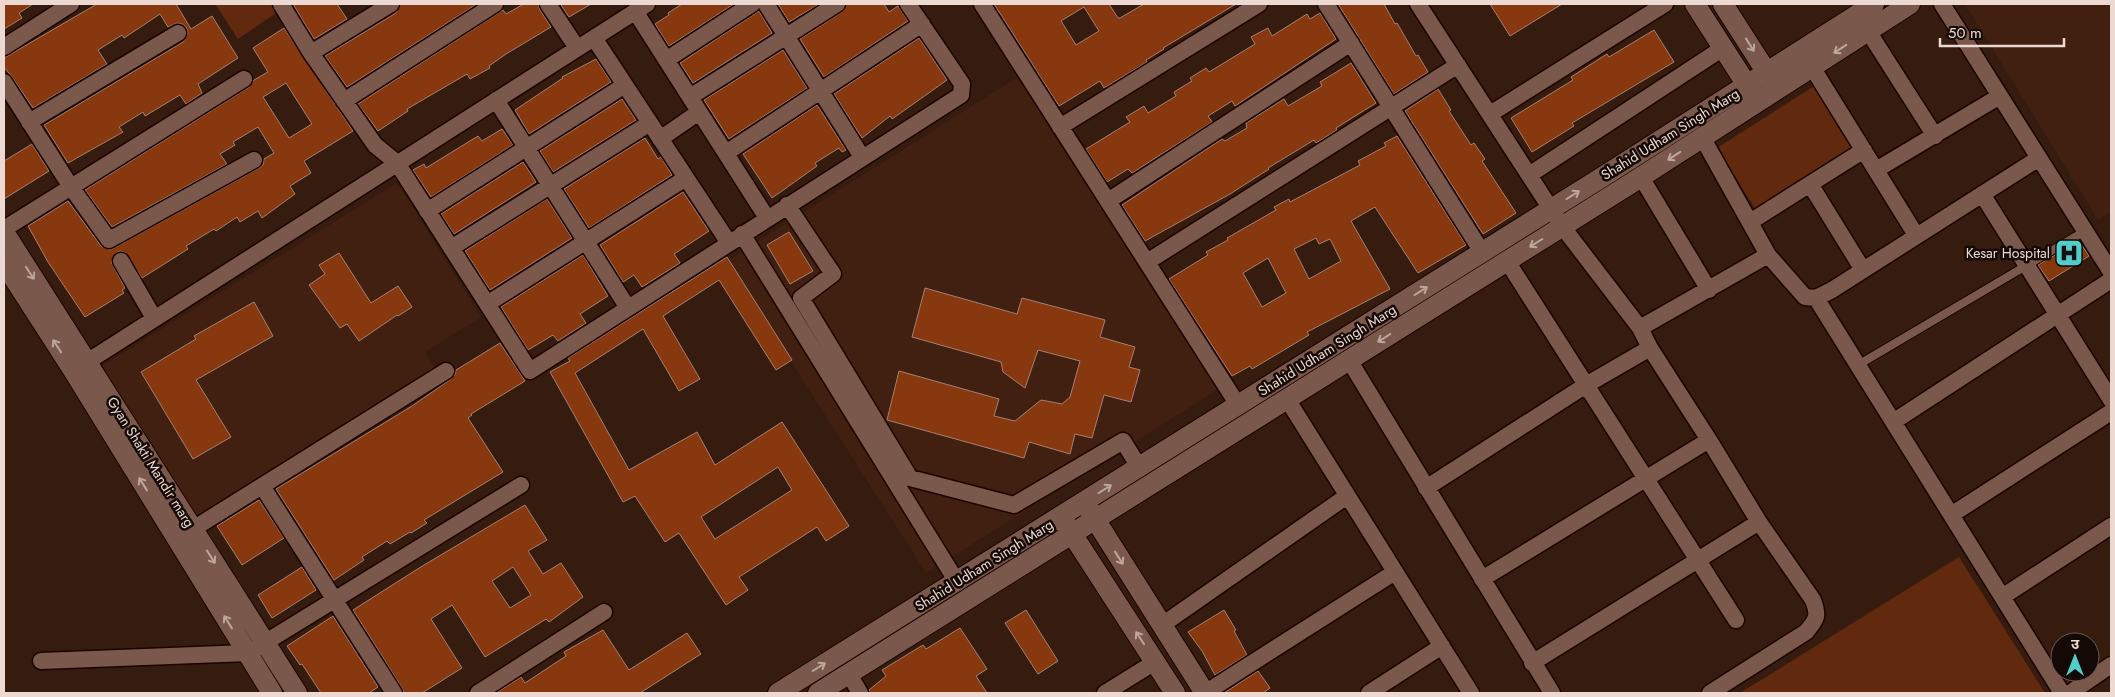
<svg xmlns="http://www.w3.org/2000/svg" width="2115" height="697" font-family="Jost,'Noto Sans Devanagari',sans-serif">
<rect width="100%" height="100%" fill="#361b0f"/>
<path fill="#422011" d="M1965 4H2111V212L2098 220Z
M1018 77 1217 390 926 573 727 261Z
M397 183 481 317 425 352 435 368 194 518 99 368Z"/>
<path fill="#61290e" d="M215 4H288V5L238 39Z
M1814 86 1853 148 1756 210 1717 148Z
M1959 557 2045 693H1740Z"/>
<path fill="#88380e" stroke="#a48172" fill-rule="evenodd" d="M4 4H33L19 13 22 18 4 29Z
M97 4H176L191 29 212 16 238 58 198 84 202 93 186 104 180 95 145 116 143 112 119 127 123 132 68 163 44 125 183 42 188 33 186 27 182 24 177 23 168 27 160 14 124 38 122 35 98 50 107 64 33 108 12 77 4 67V58Z
M293 4H337L347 19 314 39Z
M401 4H477L347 87 325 56 396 13Z
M524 4H538L540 10 551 27 506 54 489 66 490 68 470 79 467 74 407 109 408 111 378 131 358 104 503 10 506 14Z
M563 4H591L569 17 561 5Z
M682 4H734L669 46 655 24 669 15 668 13Z
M778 4H819L789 22Z
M847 4H884L889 12 898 6 908 21 824 77 800 39 842 12Z
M994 4H1109L1118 18H1120L1144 4H1236L1163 48 1164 49 1146 60 1147 62 1104 88 1100 81 1059 106ZM1084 7 1099 31 1076 45 1061 21Z
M1338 4H1384L1395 24 1397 23 1416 56 1418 55 1428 72 1394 94Z
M1490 4H1562L1510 36Z
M759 11 772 33 693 83 680 63Z
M1320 13 1336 39 1235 106 1232 101 1208 116 1212 122 1132 173 1128 169 1107 182 1086 149 1130 122 1126 117 1144 106 1148 113 1176 96 1174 92 1192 81 1190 78 1206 68 1209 72 1255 44 1251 37 1268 28 1272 36 1307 14 1310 19Z
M284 28 353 131 304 161 311 173 290 186 295 194 262 218 258 211 240 222 237 217 216 231 214 229 186 246 188 249 142 278 126 253 120 251 116 253 111 262 125 288 122 290 124 293 85 317 48 262 28 226 68 201 101 246 110 250 259 168 263 165 264 159 274 153 258 127 233 142 235 145 220 154 227 164 112 227 85 190 249 87 254 80 268 72 253 48ZM286 83 312 124 289 138 263 97Z
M1654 30 1674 62 1572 123 1574 126 1532 152 1511 118 1573 80 1571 77 1607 54 1609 57Z
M919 38 947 80 892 119 890 116 862 138 834 94Z
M783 50 807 88 729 139 704 100Z
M596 59 611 82 529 134 515 110 563 78 562 77Z
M1351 63 1376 103 1336 128 1337 130 1316 143 1314 140 1268 168 1269 169 1230 194 1145 241 1122 205 1222 139 1225 141 1247 128 1246 123 1284 99 1288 106 1322 86 1320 82Z
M1438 89 1451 110 1449 111 1471 145 1474 143 1485 159 1482 161 1516 213 1483 234 1405 111Z
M622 99 636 120 553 172 540 151Z
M817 105 846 150 842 152 839 148 815 163 817 166 772 198 743 154Z
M502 129 513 145 431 197 413 170 424 164 426 168 478 136 482 141Z
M1397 136 1466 245 1418 273 1375 207 1351 221 1390 289 1307 332 1309 335 1252 369 1250 366 1232 376 1169 279 1208 255 1206 252 1228 240 1227 238 1276 210 1274 207 1289 199 1290 202 1360 165 1358 161 1386 146 1384 143ZM1316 238 1319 244 1330 239 1341 261 1309 279 1294 249ZM1268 258 1286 293 1262 307 1243 273Z
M645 138 658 159 661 157 672 175 589 228 564 189Z
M32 144 49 171 4 199V161Z
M523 162 536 182 454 234 441 214Z
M683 192 709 231 674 254 680 263 642 287 634 275 623 282 600 245Z
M547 199 572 238 490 290 465 251Z
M789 232 813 271 790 284 767 245Z
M2079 241 2089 256 2049 281 2038 265Z
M339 253 371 303 398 286 412 307 398 316 397 315 359 341 347 324 340 328 309 285 325 274 319 265Z
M583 255 608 296 580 314 586 323 558 341 553 335 528 350 501 307Z
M727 257 792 360 776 370 719 280 663 316 700 379 679 391 643 329 575 373 629 470 697 432 715 465 782 422 849 526 826 541 817 527 739 577 748 590 726 605 679 533 665 542 635 496 623 502 550 372 570 361 568 358ZM778 467 792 490 715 539 701 517Z
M925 288 1017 314 1022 298 1105 320 1100 337 1135 347 1129 367 1140 370 1131 402 1104 395 1092 438 1075 434 1070 454 1029 442 1024 458 887 420 899 371 999 399 994 416 1015 421 1041 400 1062 404 1070 397 1080 361 1038 350 1025 388 1003 372 1001 362 912 337Z
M254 302 273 336 196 380 231 437 193 459 141 372 196 339 194 336Z
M500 343 525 381 471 414 472 415 468 418 503 472 424 520 427 523 411 533 410 532 390 544 387 541 362 557 364 560 334 580 276 489 412 406 451 379 455 375 456 370Z
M259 500 284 538 242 565 217 526Z
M525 505 547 540 528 551 543 574 561 563 583 597 549 622 546 619 485 657 452 605 431 619 462 668 422 693H404L402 688 353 610 424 565ZM513 567 531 595 510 608 492 581Z
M302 567 316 590 272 618 258 595Z
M1026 610 1058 661 1038 674 1005 623Z
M1224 610 1236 630 1234 631 1247 655 1215 675 1202 651 1188 632Z
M333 616 378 687 369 693H321L302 664 300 665 287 646Z
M960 628 987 669 976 676 987 693H870L869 690 886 676 882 670 923 645 926 649Z
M603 630 629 670 687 633 701 654 640 693H496L521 677 525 683 566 656 564 652Z
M1258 671 1270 688 1263 693H1224Z"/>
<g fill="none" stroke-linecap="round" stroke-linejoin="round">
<defs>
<path id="service" d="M1858 365 2085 231"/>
<path id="minor" d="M281 4 311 53 375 145 397 163 530 371 961 95 962 84 908 4
M548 4 577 48
M766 4 862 157
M982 4 1238 405
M1326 4 1482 252
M1418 4 1562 226 1640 328 1650 348 1709 440 1759 522 1813 600C1819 616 1817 619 1806 632L1710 693
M1942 4 2111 272
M635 11 767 218
M1868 31 1935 136
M594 38 729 243
M4 47 71 4
M311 53 391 4
M666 60 752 4
M1812 67 1916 235
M4 82 71 187 109 240 254 160
M690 97 837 4
M496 100 628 308
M344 101 495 4
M1490 114 1665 4
M29 122 178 33
M1060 127 1259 4
M1702 137 1768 255 1805 297 1816 298 1832 290 2039 158
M660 139 699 112
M726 153 922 24
M1876 170 2000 96
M1529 175 1723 48
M1641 177 1709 290
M1810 184 1863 270
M1982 194 2111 400
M1108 201 1351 43
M787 205 833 274 801 298 910 478 1014 505 1123 441 1139 467
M427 211 625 85
M1750 222 1864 150
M4 229 244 79
M742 234 957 582
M451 248 650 123
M121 261 154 318
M1507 261 1736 620
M1147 262 1458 65
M1816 298 2062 693
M487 304 686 178
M1640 328 1768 255
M1349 360 1552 693
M76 369 647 4
M1287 399 1471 693
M1893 422 2111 280
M262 486 394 693
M1426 488 1586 385 1650 348
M1951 515 2111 412
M193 529 446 371
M1482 579 1709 440
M2002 597 2111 526
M1162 625 1347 496
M41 661 248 653 521 485
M1532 663 1759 522
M849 674 860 693
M478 693 604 612
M1105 693 1155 662
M1205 693 1395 572
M1369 693 1442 646
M2070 693 2111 665"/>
<path id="tertiary" d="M1695 4 1754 96
M1723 4 1773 82
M4 232 297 693
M4 263 73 370 272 693
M1088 508 1205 693
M1065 523 1175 693
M778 693 1604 176 1874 4
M818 693 1630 184 1910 4"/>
</defs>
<use href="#service" stroke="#1c0400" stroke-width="10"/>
<use href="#minor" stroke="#1c0400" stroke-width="19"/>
<use href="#tertiary" stroke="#1c0400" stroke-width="22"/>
<use href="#service" stroke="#7a594c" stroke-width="8"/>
<use href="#minor" stroke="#7a594c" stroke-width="16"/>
<use href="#tertiary" stroke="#7a594c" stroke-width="20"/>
</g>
<defs><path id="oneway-shaft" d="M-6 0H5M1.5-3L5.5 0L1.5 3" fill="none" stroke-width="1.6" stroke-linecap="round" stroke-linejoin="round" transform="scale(1.25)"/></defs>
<g stroke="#bea69c">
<use href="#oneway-shaft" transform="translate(1750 45) rotate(58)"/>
<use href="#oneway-shaft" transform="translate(1840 49) rotate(147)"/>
<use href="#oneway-shaft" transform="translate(1674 156) rotate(147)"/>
<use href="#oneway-shaft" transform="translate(1573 195) rotate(-32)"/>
<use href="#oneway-shaft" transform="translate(1536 243) rotate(148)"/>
<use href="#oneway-shaft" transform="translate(30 273) rotate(57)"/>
<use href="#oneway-shaft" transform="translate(1421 291) rotate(-32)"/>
<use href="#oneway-shaft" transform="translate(1384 338) rotate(148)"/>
<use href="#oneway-shaft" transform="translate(57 346) rotate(-123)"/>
<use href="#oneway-shaft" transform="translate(143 484) rotate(-122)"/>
<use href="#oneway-shaft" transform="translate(1105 489) rotate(-32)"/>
<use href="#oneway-shaft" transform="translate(211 557) rotate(58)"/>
<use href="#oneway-shaft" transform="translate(1119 558) rotate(58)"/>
<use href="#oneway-shaft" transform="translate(228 622) rotate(-122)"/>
<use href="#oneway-shaft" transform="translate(1140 638) rotate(-123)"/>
<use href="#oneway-shaft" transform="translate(819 667) rotate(-32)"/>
</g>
<defs>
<symbol id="hospital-square" viewBox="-11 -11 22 22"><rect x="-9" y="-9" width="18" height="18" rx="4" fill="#53cdcb" stroke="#150905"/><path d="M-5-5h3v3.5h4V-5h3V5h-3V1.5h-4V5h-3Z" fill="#111"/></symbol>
</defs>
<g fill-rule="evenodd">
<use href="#hospital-square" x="2053" y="237" width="32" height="32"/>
</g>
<g text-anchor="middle" stroke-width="5" stroke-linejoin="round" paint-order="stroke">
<g font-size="14" fill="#ecd9d1" stroke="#150905">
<text transform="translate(1670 134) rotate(-32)" y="5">Shahid Udham Singh Marg</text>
<text transform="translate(1327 350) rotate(-32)" y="5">Shahid Udham Singh Marg</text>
<text transform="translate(151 462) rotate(58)" y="5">Gyan Shakti Mandir marg</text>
<text transform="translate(984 565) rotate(-32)" y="5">Shahid Udham Singh Marg</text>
</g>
<g font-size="14" fill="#ecd9d1" stroke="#150905" text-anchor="end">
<text x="2050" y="258">Kesar Hospital</text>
</g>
</g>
<rect width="2115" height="697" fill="none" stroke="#ecd9d1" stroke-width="10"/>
<g transform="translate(2075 657)"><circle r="24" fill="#150905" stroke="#6b5c57"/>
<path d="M0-4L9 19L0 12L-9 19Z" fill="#53cdcb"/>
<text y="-8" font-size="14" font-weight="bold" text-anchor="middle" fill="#ecd9d1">उ</text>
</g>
<path d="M1940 38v8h124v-8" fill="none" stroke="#ecd9d1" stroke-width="2.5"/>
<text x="1948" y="38" font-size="15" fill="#ecd9d1" stroke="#150905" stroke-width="4" paint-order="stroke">50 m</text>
</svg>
